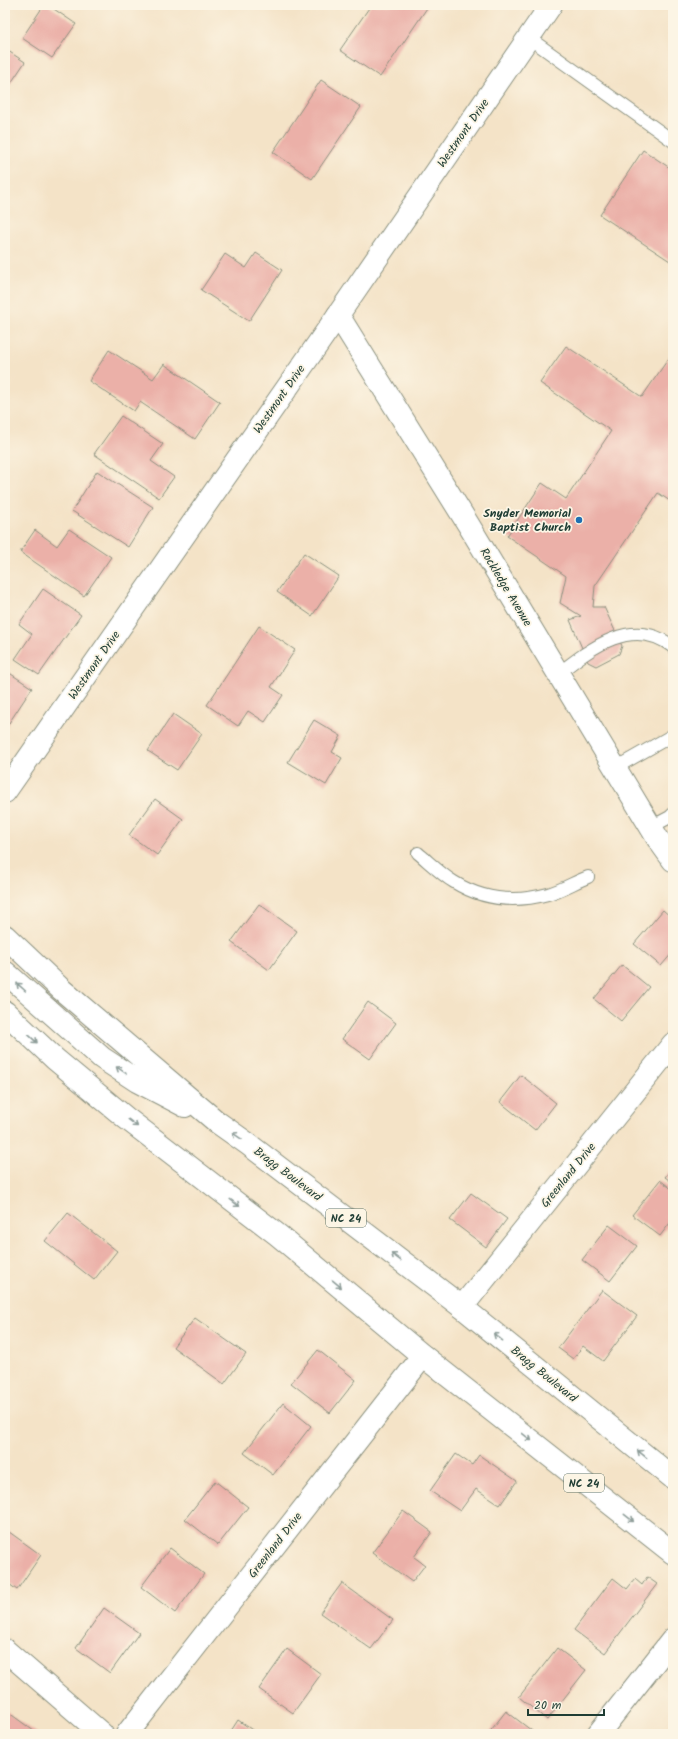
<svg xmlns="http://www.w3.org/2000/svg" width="678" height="1739" font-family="Kalam,sans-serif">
<rect width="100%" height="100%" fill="#fcf5e5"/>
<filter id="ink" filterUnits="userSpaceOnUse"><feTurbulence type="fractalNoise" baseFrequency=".025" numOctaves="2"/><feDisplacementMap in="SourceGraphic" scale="8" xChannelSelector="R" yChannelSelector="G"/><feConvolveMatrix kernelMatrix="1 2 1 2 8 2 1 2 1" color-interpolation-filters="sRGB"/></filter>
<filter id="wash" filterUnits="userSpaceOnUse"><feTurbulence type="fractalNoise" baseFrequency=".012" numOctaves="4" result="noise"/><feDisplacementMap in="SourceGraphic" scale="16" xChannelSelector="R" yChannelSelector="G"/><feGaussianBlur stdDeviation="0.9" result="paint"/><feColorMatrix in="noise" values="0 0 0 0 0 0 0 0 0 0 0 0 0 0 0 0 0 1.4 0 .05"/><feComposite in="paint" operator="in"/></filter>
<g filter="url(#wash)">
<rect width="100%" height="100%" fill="#f4e3c7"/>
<g id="blocks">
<path fill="#ebb0a8" d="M44 5H48L76 24 52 58 22 38Z
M371 5H429L380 77 340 50Z
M5 49 25 62 5 92Z
M321 80 361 107 312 179 273 152Z
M643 150 673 170V263L600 215Z
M256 253 282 270 249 321 201 290 225 254 246 268Z
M566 346 642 397 673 352V503L658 493 595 586 593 607H604L622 646 619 654 596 666 588 662 570 620 581 616 560 603 566 576 507 536 542 483 566 499 611 431 540 383Z
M109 350 153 379 164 364 220 402 195 439 140 402 134 411 89 381Z
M121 416 163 444 151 461 174 477 159 498 94 454Z
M97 471 153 507 128 547 72 511Z
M69 529 111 557 84 596 20 552 35 530 57 546Z
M304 553 339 576 312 616 277 592Z
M43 589 81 615 39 675 15 659 32 634 19 624Z
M259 626 295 650 271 687 283 695 265 722 248 711 238 726 207 705Z
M5 670 32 688 7 726 5 725Z
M173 714 202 734 177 770 148 751Z
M314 720 341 736 332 752 342 758 326 785 288 762Z
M155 799 183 819 157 855 129 835Z
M259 904 297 931 269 970 231 942Z
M663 910 673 919V952L661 966 634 944Z
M622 965 649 987 621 1021 594 999Z
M368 1002 396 1023 370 1059 342 1039Z
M521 1075 556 1103 535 1130 500 1102Z
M673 1167V1183L665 1177Z
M660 1180 673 1190V1219L660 1236 632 1215Z
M471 1193 507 1219 486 1247 450 1220Z
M68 1213 117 1251 94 1280 45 1241Z
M609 1225 637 1246 610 1281 582 1260Z
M602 1290 637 1316 603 1361 583 1346 573 1359 558 1348Z
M195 1318 246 1354 224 1384 173 1347Z
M318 1350 356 1380 330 1413 291 1383Z
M283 1403 311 1426 273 1475 244 1453Z
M456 1454 472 1465 479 1455 517 1481 500 1505 476 1489 460 1511 430 1491Z
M215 1481 248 1507 218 1545 185 1519Z
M403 1511 432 1532 414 1557 425 1565 412 1582 372 1553Z
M5 1529 41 1555 17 1590 5 1581Z
M170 1548 204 1574 175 1613 141 1587Z
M647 1577 657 1584 605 1653 574 1630 613 1578 627 1589 635 1579 642 1585Z
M342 1583 393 1620 371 1649 320 1613Z
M104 1608 139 1633 110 1673 76 1648Z
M557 1648 586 1670 547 1720 519 1697Z
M287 1649 321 1674 293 1713 259 1689Z
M5 1710 38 1734H5Z
M506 1711 536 1734H488Z
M238 1720 258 1734H229Z"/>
</g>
</g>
<g filter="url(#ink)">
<use href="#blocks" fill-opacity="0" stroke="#8a907e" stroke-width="1"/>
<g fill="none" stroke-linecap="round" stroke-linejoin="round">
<defs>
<path id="service" d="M529 38 673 141
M558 674C591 648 633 615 673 647
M615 768 673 735
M651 827 670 817 673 814
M418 853C430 863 441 874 454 882 483 900 515 903 548 894 562 890 575 882 588 877"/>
<path id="minor" d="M338 315 468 524 658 839 673 860
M462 1307 673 1044
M5 1650 102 1734
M127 1734 423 1356
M598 1734 673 1639"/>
<path id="tertiary" d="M5 792 338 315 551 5"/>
<path id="primary" d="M5 936 62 990 217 1122 248 1144 462 1307 673 1478
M5 972 102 1058 137 1081 185 1106
M5 1012 55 1059 126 1118 278 1235 423 1356 673 1553"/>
</defs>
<use href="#service" stroke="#8a907e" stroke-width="14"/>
<use href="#minor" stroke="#8a907e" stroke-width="24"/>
<use href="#tertiary" stroke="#8a907e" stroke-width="24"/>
<use href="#primary" stroke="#8a907e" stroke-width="24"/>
<use href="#service" stroke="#fff" stroke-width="12"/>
<use href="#minor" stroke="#fff" stroke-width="22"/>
<use href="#tertiary" stroke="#fff" stroke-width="22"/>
<use href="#primary" stroke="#fff" stroke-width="22"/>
</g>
<defs><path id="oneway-shaft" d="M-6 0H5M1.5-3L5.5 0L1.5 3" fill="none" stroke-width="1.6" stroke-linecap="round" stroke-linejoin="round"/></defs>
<g stroke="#8f9e9a">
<use href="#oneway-shaft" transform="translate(21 987) rotate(-138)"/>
<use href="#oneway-shaft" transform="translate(33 1039) rotate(43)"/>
<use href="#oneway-shaft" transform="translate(121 1070) rotate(-146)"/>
<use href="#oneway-shaft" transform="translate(133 1123) rotate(38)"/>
<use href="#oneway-shaft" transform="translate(237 1136) rotate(-146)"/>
<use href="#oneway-shaft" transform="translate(235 1203) rotate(37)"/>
<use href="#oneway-shaft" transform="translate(396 1257) rotate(-143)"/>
<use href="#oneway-shaft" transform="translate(337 1284) rotate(40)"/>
<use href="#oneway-shaft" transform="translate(498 1337) rotate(-141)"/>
<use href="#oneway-shaft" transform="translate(527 1437) rotate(38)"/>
<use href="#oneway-shaft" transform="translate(642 1454) rotate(-141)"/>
<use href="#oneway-shaft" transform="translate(629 1518) rotate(38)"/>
</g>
</g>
<circle fill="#1f6fb2" stroke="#fcf5e5" stroke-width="1.5" cx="579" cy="520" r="4"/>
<g text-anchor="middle" stroke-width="3.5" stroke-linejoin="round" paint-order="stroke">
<g fill="#fcf5e5" stroke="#617469" stroke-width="1">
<rect x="326" y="1209" width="40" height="18" rx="3"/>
<rect x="564" y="1474" width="40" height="18" rx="3"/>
</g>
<g font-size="11" font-weight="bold" fill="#1f3d34">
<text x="346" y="1222">NC 24</text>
<text x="584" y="1487">NC 24</text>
</g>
<g font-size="12" fill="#1f3d34" stroke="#fcf5e5">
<text transform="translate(463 133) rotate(-55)" y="4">Westmont Drive</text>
<text transform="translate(279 399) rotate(-55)" y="4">Westmont Drive</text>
<text transform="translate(506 587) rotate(59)" y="4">Rockledge Avenue</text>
<text transform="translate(94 665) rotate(-55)" y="4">Westmont Drive</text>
<text transform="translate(288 1174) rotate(37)" y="4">Bragg Boulevard</text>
<text transform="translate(568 1175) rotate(-51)" y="4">Greenland Drive</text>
<text transform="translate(544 1374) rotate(39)" y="4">Bragg Boulevard</text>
<text transform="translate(275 1545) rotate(-52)" y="4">Greenland Drive</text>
</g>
<g font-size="12" font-weight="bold" fill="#1f3d34" stroke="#fcf5e5" text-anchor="end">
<text x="571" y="517">Snyder Memorial<tspan x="571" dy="14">Baptist Church</tspan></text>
</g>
</g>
<rect width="678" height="1739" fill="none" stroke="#fcf5e5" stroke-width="20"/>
<path d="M528 1709v6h76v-6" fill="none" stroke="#1f3d34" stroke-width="2"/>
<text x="534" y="1709" font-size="12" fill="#1f3d34" stroke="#fcf5e5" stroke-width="3" paint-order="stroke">20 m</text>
</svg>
